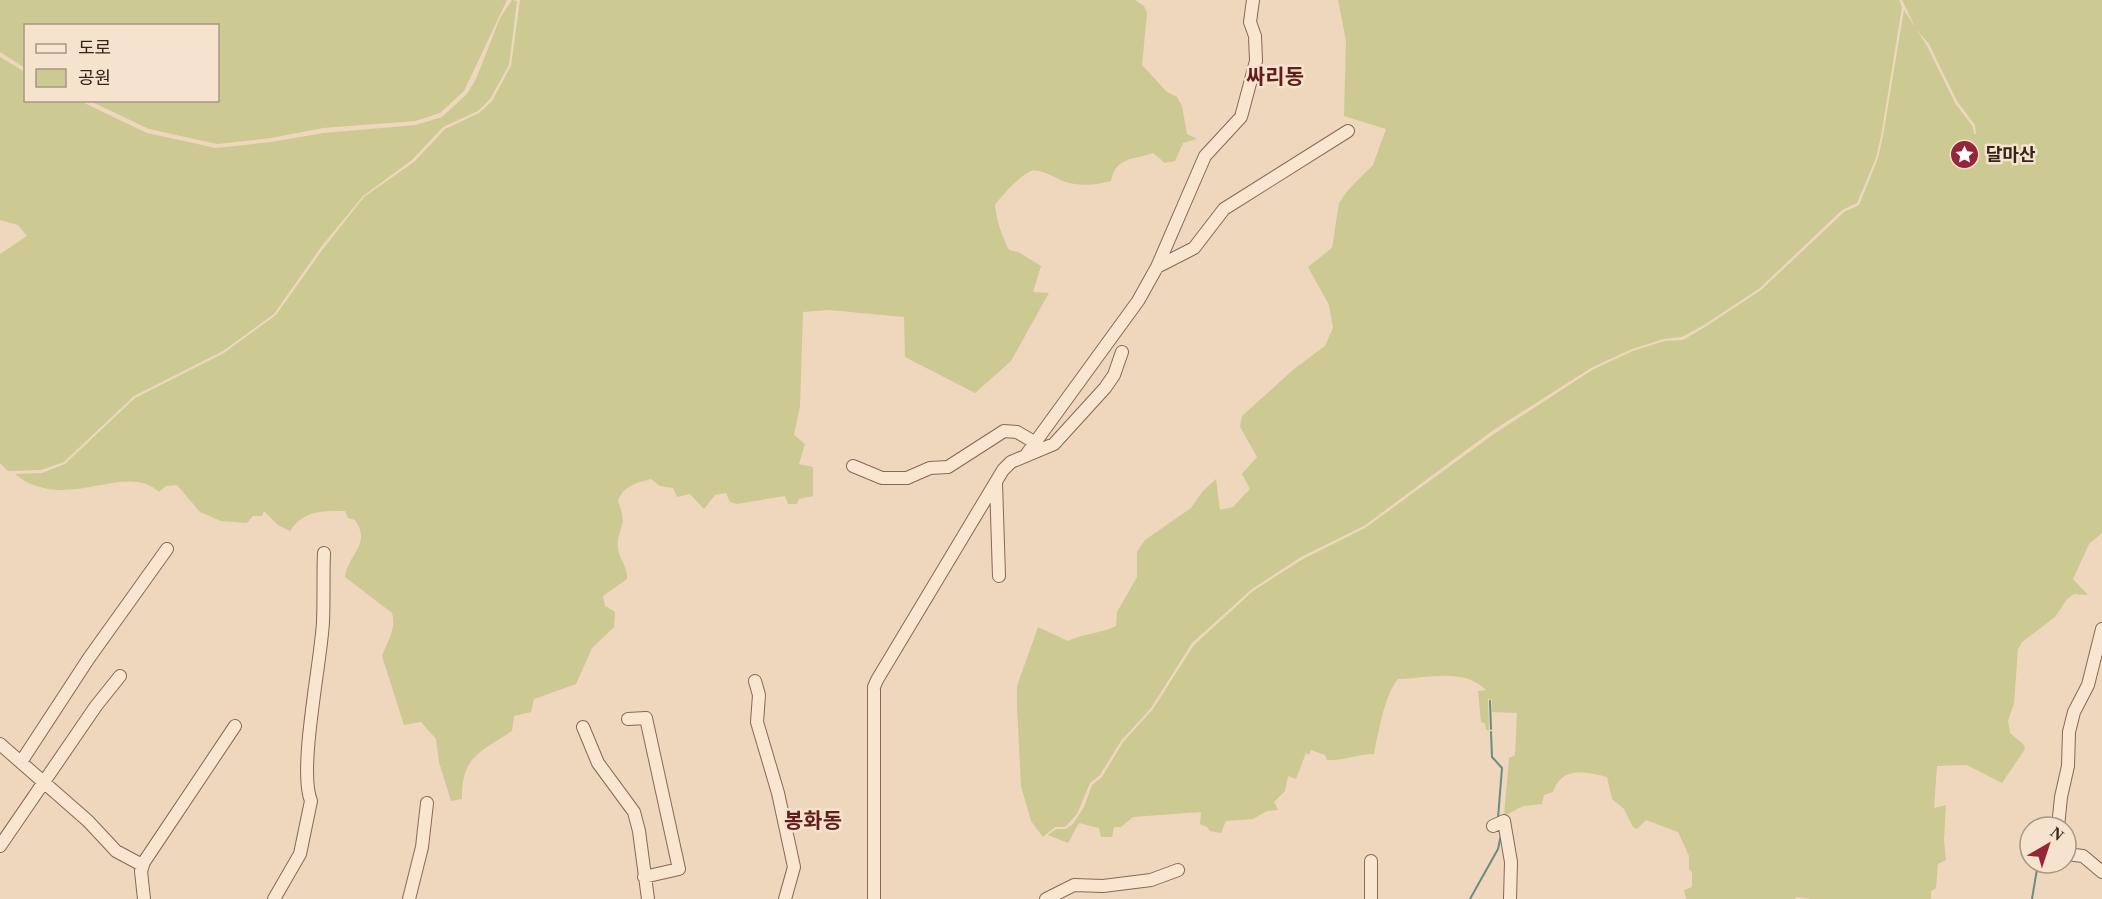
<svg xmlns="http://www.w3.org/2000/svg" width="2102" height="899" font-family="'Times New Roman','Noto Sans KR',serif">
<rect width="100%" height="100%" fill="#eed7bd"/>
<path fill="#ccc992" d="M0 0H507L464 91 440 113 415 121 323 128 271 138 217 144 149 129 90 101 218 100V26H26L25 68 0 52Z
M512 0 517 1 509 65 490 99 478 111 443 127 412 160 363 196 321 247 274 314 223 351 134 396 64 462 41 470 8 471 0 463V254L27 236 18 225 0 220V57L25 72 26 100 80 101 147 133 216 148 271 142 324 133 416 125 442 117 467 94 476 79 500 18Z
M520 0H1135L1144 6 1147 13 1142 65 1167 92 1177 97 1182 106 1187 134 1197 139 1183 143 1175 161 1165 163 1153 153C1132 160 1116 157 1111 181 1096 185 1084 186 1069 183 1058 181 1040 166 1029 172 1020 176 1001 196 995 205 997 222 1001 234 1009 250L1018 252 1041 266 1033 292 1049 293 1011 361 975 393 905 357 904 317 829 310 803 312 800 406 794 435 805 444 799 464 813 467V496L799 499 797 504H788L785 496 737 504 730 502 726 493 715 495 704 509 690 494 677 497 673 488 660 486 651 479C636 483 623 486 618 501 629 530 617 525 618 547 618 558 628 566 627 579L603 596 605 606 615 612 614 627 592 648 576 684 534 699 531 712 514 716 512 731C481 752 461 756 462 799L451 801 439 762 436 739 421 722 404 725 382 656C387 642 397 628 392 613L345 577C348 554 372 544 355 520L348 518 345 511C322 511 304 510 290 531L278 525 264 511 262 516H253L247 523 221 521 200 512 177 485 166 486 159 492C125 460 65 515 15 474L42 473 65 464 135 398 224 353 276 315 323 249 364 197 414 162 445 129 479 113 492 101 511 66Z
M1338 0H1899L1902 7 1881 136 1876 158 1857 203 1842 210 1760 288 1704 325 1682 337 1664 339 1632 349 1591 368 1492 431 1364 526 1301 557 1252 589 1192 643 1151 708 1121 741 1100 775 1090 783 1077 814 1065 827H1055L1043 837 1031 821 1021 786 1017 706V686L1038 627 1068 641C1086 633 1102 633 1116 626L1117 612 1137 577V552L1145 540 1191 508 1202 492 1216 479 1220 510 1233 507 1250 489 1242 474 1257 457 1240 427 1242 416 1294 369 1325 346 1333 328 1329 305 1308 267 1332 248 1339 203 1348 190 1373 165 1386 129 1344 116 1346 41Z
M1902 0H2102V533L2089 544 2073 579 2088 595 2074 594 2067 599 2055 617 2022 642 2018 649 2014 703 2008 721 2010 733 2024 745 2025 749 2002 783 1967 765 1937 766 1934 808 1946 805 1944 840 1946 860 1938 864 1936 888 1931 891V899H1811L1797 897 1795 899H1686L1684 890 1692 887V872L1689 869V856L1678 832 1646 820 1637 829 1633 827 1624 809 1612 799 1607 777C1585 771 1562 766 1553 792L1544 795 1542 804 1523 806 1504 816 1509 758 1515 755 1517 713 1492 712V700L1488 699 1489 730H1486L1485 723 1481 722 1478 691 1486 690C1463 667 1426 679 1398 679 1385 693 1378 734 1374 754 1358 754 1342 761 1327 760L1325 755 1311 750 1309 755 1306 753 1296 779 1288 776 1285 791 1274 802 1278 810 1267 811 1253 819 1226 821 1221 833 1210 831 1207 827 1200 824 1201 812 1133 817 1121 827H1114L1112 837H1101L1099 828 1079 823 1068 843 1048 835 1056 829H1066L1073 824 1084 807 1092 785 1102 777 1123 742 1153 709 1194 645 1253 591 1303 559 1365 528 1494 434 1592 370 1633 351 1664 341 1683 340 1705 327 1761 290 1844 212 1859 205 1878 158 1883 136 1904 10 1927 46 1955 103 1973 127 1974 134H1976L1975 125 1957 101 1929 44 1916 29Z"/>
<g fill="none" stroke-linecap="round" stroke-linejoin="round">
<path stroke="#698d7e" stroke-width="2" d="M1490 701 1491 729
M1491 732 1492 757 1502 768 1498 818
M1470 899 1498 849 1501 835
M2032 899 2038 863"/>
<defs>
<path id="minor" d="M1157 267 1194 248 1224 209 1348 131
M1026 455 1138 301 1157 267 1205 156 1241 117 1256 61 1255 36 1250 22 1253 0
M853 466 882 478H907L930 468 948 467 1004 431 1017 432 1034 442
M996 483 999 576
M755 681 759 695 757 722 778 793 794 867 785 899
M628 719 646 718 679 869 644 877
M583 727 598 763 634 812 639 831 648 899
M0 744 88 821 116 851 142 865
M21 762 89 658 167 549
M1493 826 1504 821 1511 862 1510 899
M2058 827 2061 797 2068 766 2069 732 2074 712 2088 685 2102 629
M0 846 96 706 120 676
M2066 854 2083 856 2102 872
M1371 861V899
M144 899 141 871 144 862 235 726
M274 899 300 854 311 801C298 770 321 662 323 622 324 599 323 576 324 553
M409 899 422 847 427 803
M874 899V687L877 680 1003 470 1011 462 1054 444 1105 388 1114 375 1122 352
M1046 899 1074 885 1103 886 1151 880 1178 870"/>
</defs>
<use href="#minor" stroke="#866856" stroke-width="14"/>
<use href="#minor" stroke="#f9e6d0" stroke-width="12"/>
</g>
<defs>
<symbol id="sight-disc" viewBox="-11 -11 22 22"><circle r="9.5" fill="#952639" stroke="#f5e3cd"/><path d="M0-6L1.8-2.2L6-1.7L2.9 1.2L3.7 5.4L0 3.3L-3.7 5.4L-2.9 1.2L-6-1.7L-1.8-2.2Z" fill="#fff"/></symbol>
</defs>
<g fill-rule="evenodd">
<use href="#sight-disc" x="1948" y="138" width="33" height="33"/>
</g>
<g text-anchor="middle" stroke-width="5" stroke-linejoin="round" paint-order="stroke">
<g font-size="18" font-weight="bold" fill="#35241b" stroke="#f5e3cd" text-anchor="start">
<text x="1986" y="161">달마산</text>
</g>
<g font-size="21" font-weight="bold" fill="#621e1a" stroke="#f5e3cd">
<text x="1275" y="84">싸리동</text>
<text x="813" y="828">봉화동</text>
</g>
</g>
<rect x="24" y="24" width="195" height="78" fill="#f5e3cd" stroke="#a89786" stroke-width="1.5"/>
<rect x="36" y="44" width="30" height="9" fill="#f9e6d0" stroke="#a89786" stroke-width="1.5"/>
<text x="78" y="54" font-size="18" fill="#35241b">도로</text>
<rect x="36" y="69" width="30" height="18" fill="#ccc992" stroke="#a89786" stroke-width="1.5"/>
<text x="78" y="84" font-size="18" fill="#35241b">공원</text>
<g transform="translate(2048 845) rotate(39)"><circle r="28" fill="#f5e3cd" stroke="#a89786" stroke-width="1.5"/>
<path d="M0-4.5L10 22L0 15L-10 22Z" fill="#952639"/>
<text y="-9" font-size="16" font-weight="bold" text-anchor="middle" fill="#35241b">N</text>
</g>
</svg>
